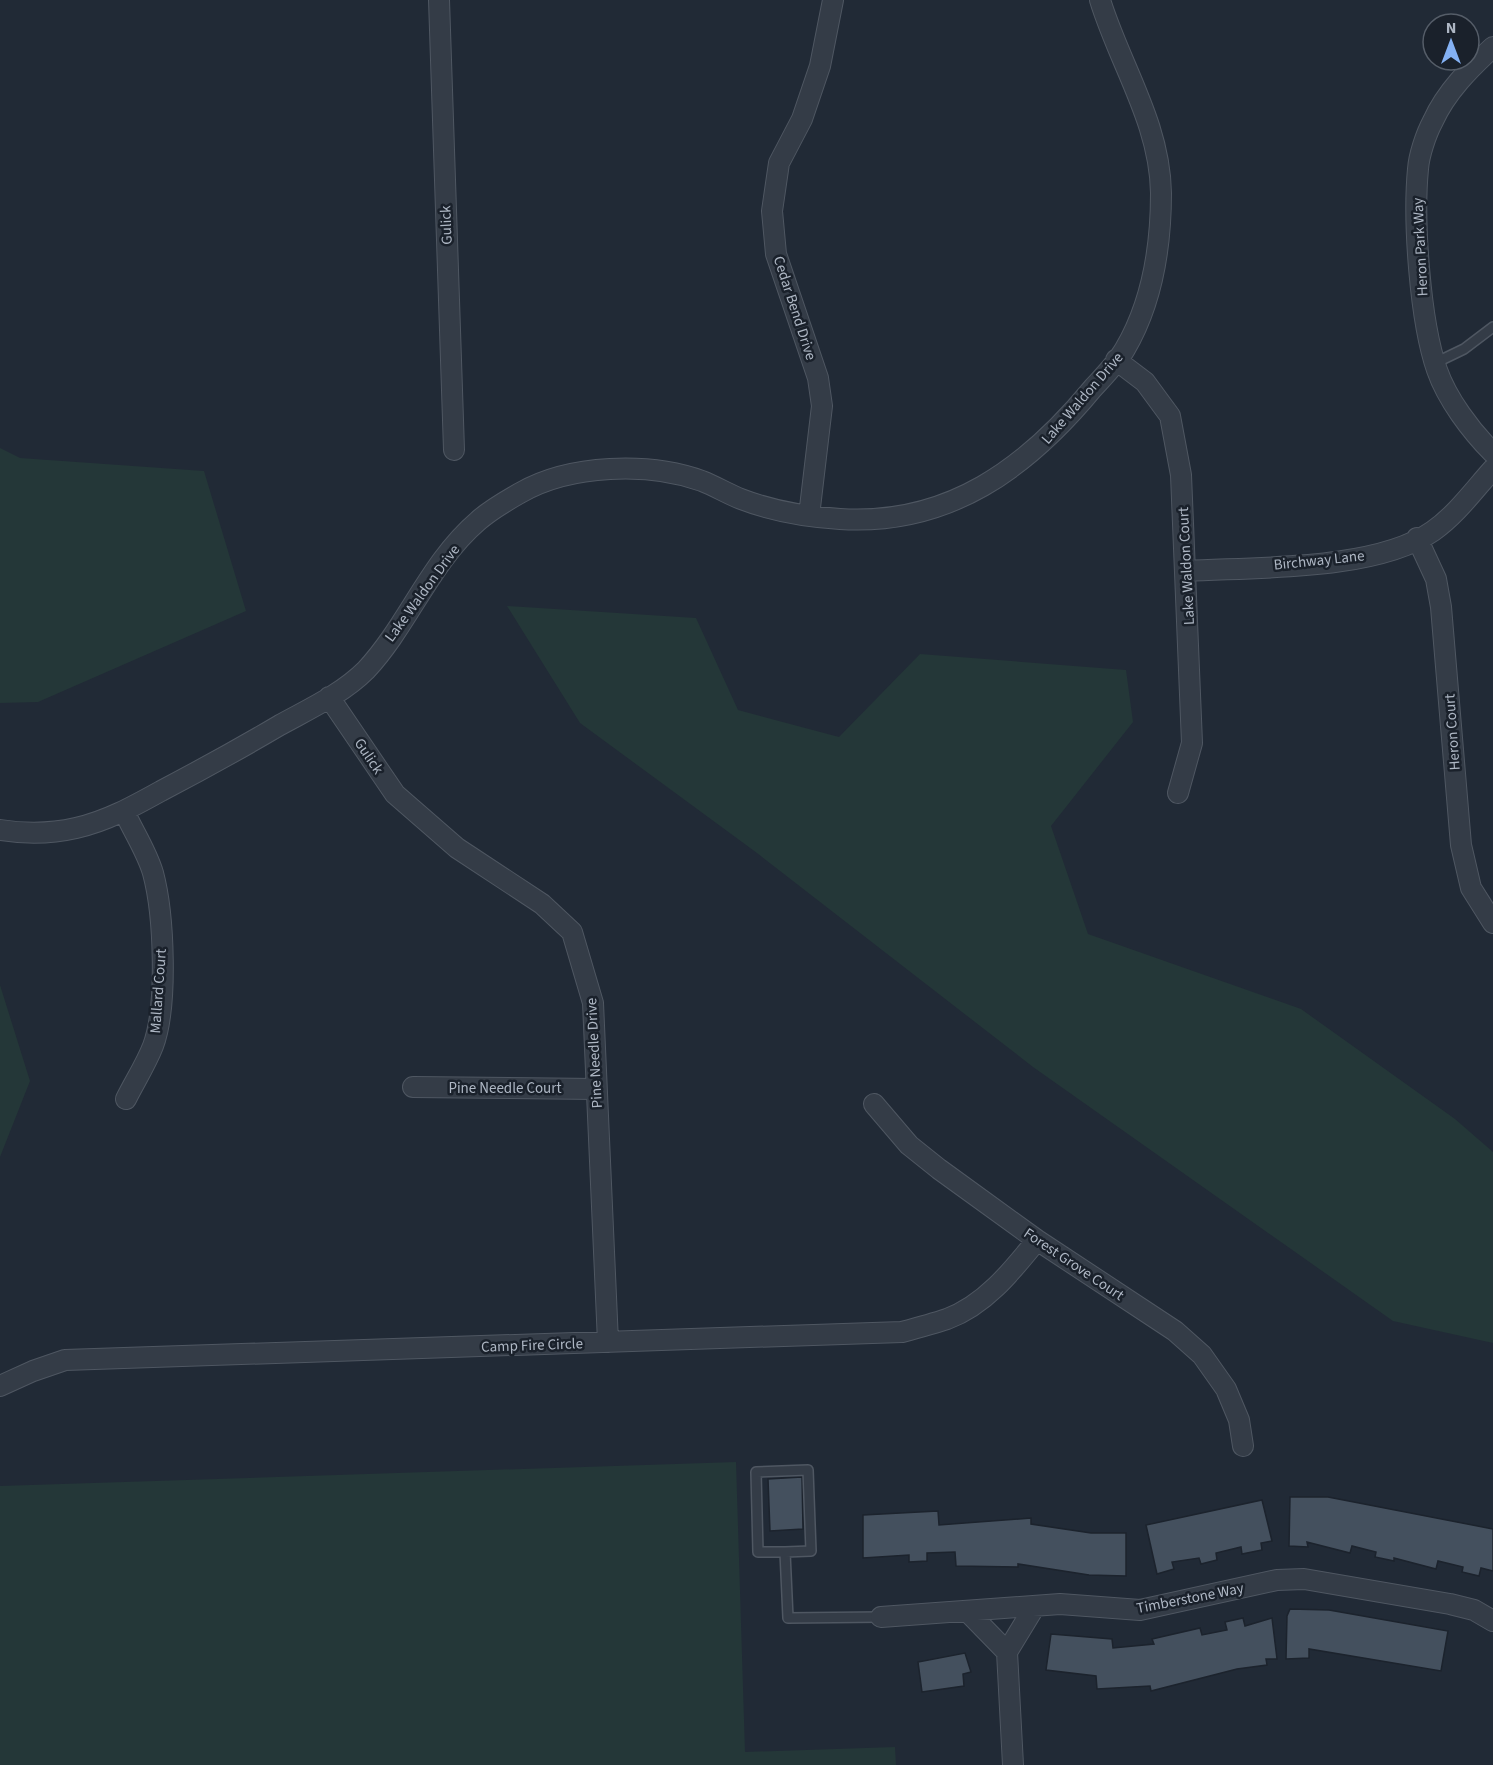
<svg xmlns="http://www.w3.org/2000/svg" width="1493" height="1765" font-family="'Source Sans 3',sans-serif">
<rect width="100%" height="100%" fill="#212a36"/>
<path fill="#243738" d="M0 448 20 458 204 471 246 611 38 702 0 703Z
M507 606 696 618 738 710 839 737 920 654 1126 670 1133 722 1051 826 1088 934 1301 1009 1455 1119 1493 1152V1343L1393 1321 1033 1067 757 853 580 723Z
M0 985 30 1081 0 1157Z
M736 1462 745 1752 895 1747 896 1765H0V1486Z"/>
<path fill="#44505e" stroke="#1c232d" stroke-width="1.5" d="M802 1477 803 1529 770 1531 768 1479Z
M1290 1497H1328L1493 1529V1571L1481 1568 1479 1576 1462 1572 1463 1567 1438 1561 1436 1569 1394 1558V1561L1375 1557 1376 1552 1352 1546 1350 1553 1307 1542 1308 1547 1289 1546Z
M1262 1500 1272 1541 1261 1543 1262 1550 1242 1554 1241 1547 1216 1553 1217 1560 1201 1564 1199 1558 1172 1562 1174 1569 1157 1574 1146 1525Z
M938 1511 939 1525 1031 1518V1524L1091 1533H1126V1576L1089 1575 1018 1564V1567L956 1566 955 1552 927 1553V1561L909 1562V1555L863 1558V1515Z
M1290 1609 1329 1610 1448 1631 1441 1671 1309 1649V1658L1286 1659 1287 1616Z
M1243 1618 1245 1626 1272 1618 1277 1659H1266L1267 1665 1237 1669 1151 1691 1150 1686 1097 1689 1096 1676 1046 1670 1051 1634 1112 1639 1113 1648 1154 1644 1152 1639 1200 1628 1202 1635 1227 1630 1225 1622Z
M965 1653 971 1672 963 1674 964 1686 922 1692 918 1662Z"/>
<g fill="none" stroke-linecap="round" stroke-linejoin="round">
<defs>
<path id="service" d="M1435 363 1464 349 1493 327
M785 1552H758L756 1472 808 1470 811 1551 785 1552 788 1618 881 1617"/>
<path id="minor" d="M439 0 454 450
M1493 47C1470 68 1446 92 1433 121 1426 134 1419 155 1418 169 1413 221 1420 321 1437 370 1447 399 1471 431 1493 453
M1116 360 1145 382 1170 416 1181 475 1192 743 1178 793
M809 516 822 406 818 378 776 254 772 211 779 163 802 119 820 66 833 0
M1417 538 1436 579 1441 607 1461 845 1471 888 1493 923
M1187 571C1255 567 1376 571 1433 531 1456 515 1474 490 1493 469
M329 697 395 794 457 848 542 904 572 932 593 1003 608 1342
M124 811C133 831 147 852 153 873 164 914 168 1006 153 1046 146 1064 135 1081 126 1099
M0 830C26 834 50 834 76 828 107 821 134 806 161 791 201 770 241 748 280 725 309 709 342 694 366 670 408 625 430 562 478 521 490 510 506 501 520 493 570 464 649 462 702 481 715 486 728 494 741 499 772 511 807 517 840 519 949 526 1027 468 1093 388 1104 376 1117 363 1125 349 1152 303 1161 245 1161 193 1160 123 1120 65 1100 0
M413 1087 596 1089
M874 1104 909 1145 939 1169 1037 1240 1175 1331 1202 1355 1226 1389 1239 1420 1243 1446
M0 1386 33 1371 65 1360 902 1332C917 1328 932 1324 947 1319 985 1305 1012 1271 1037 1240
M968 1612 1007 1652 1013 1765
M881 1617 1060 1604 1140 1610 1277 1580 1304 1579 1450 1604 1474 1610 1493 1621
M1007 1652 1035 1606"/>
</defs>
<use href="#service" stroke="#4f5762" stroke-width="12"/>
<use href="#minor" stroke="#4f5762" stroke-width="22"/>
<use href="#service" stroke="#343c47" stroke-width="9"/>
<use href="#minor" stroke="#343c47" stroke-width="20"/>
</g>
<g text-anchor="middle" stroke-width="5" stroke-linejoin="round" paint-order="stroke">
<g font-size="15" fill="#aeb7c4" stroke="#1a212b">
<text transform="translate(446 225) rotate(-92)" y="5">Gulick</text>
<text transform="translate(1420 247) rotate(-93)" y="5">Heron Park Way</text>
<text transform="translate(795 308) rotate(72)" y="5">Cedar Bend Drive</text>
<text transform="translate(1082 398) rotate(-49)" y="5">Lake Waldon Drive</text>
<text transform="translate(1319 560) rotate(-6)" y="5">Birchway Lane</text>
<text transform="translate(1186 566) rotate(-93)" y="5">Lake Waldon Court</text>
<text transform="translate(422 593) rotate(-54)" y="5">Lake Waldon Drive</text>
<text transform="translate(1452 732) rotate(-94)" y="5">Heron Court</text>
<text transform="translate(369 756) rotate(56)" y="5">Gulick</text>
<text transform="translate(158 991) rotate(-86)" y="5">Mallard Court</text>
<text transform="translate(594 1053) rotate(-93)" y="5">Pine Needle Drive</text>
<text x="505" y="1093">Pine Needle Court</text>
<text transform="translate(1074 1264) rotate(34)" y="5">Forest Grove Court</text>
<text transform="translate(532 1345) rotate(-2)" y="5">Camp Fire Circle</text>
<text transform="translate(1190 1598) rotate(-11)" y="5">Timberstone Way</text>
</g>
</g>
<g transform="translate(1451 42)"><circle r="28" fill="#1a212b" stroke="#555d68" stroke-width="1.5"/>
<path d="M0-4.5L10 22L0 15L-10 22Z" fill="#84b1f3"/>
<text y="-9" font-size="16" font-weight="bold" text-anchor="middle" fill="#aeb7c4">N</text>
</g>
</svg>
